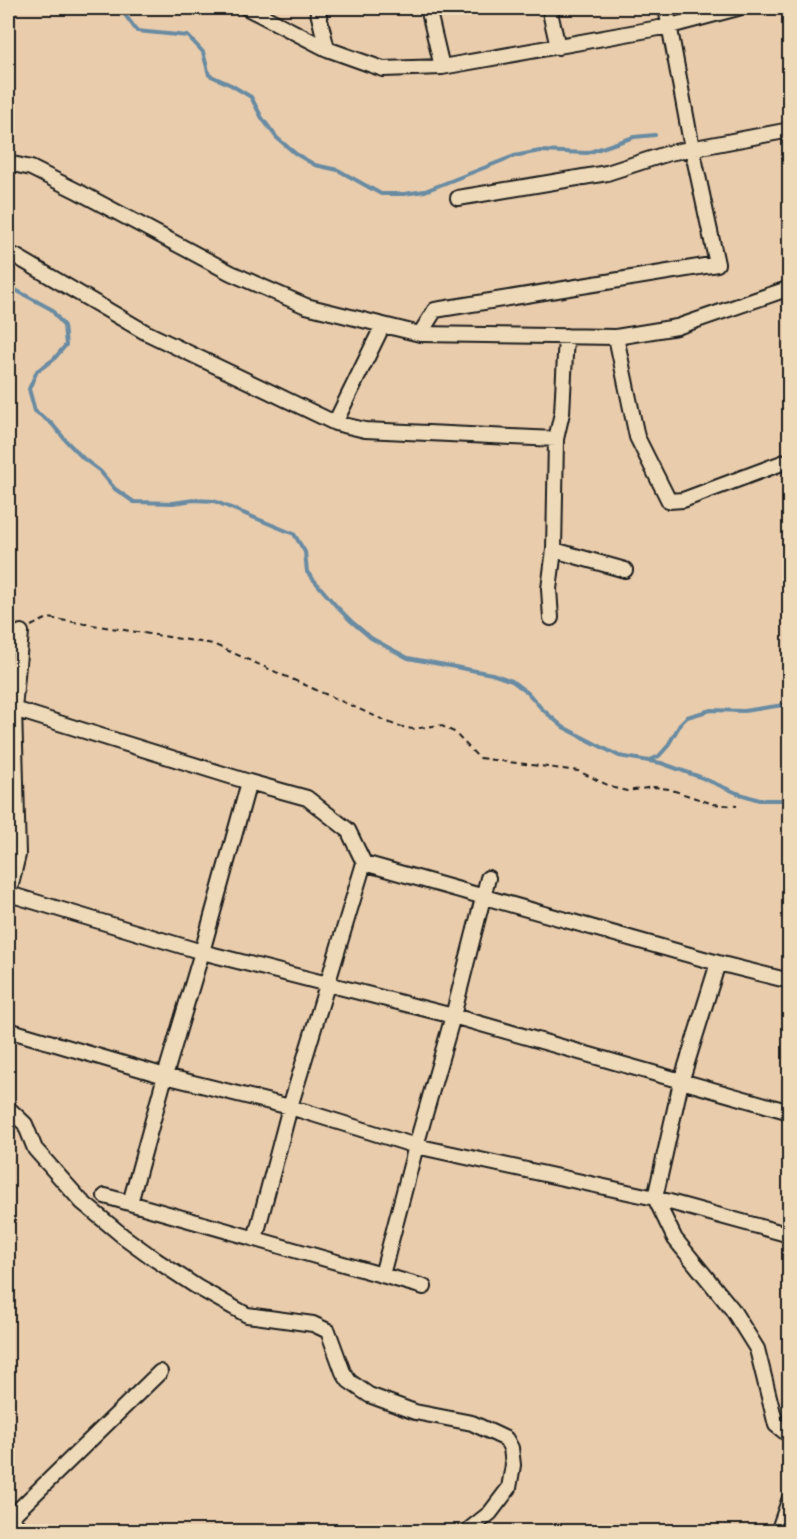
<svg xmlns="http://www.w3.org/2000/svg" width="797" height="1539" font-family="Itim,sans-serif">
<rect width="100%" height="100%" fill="#e9ccac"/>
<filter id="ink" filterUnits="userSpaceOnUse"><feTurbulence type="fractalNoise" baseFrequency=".0167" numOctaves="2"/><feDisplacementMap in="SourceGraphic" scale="12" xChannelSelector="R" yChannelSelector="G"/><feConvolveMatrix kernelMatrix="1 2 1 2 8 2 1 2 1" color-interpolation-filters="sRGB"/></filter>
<g filter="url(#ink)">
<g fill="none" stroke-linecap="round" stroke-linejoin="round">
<path stroke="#698ba2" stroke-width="4" d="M120 8 137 31 188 36 203 52 209 75 231 85 251 97 262 118 277 138 296 154 315 165 338 170 381 194H404L425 191 514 156 540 151 587 153 634 137 655 135
M8 286 51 309 64 326 66 345 53 360 37 371 29 389 35 411 52 424 68 443 84 459 100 471 115 489 134 502 173 503 194 500 214 501 294 534 305 552 307 572 337 607 351 621 371 638 391 649 408 658 492 674 512 681 528 693 542 709 563 727 619 756 661 763 700 777 737 793 759 800H782L790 797
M648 761 659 756 667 747 681 723 687 717 711 710 744 711 790 704"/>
<defs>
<path id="street" d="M247 8 327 49 383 69 442 67 670 26 738 8
M317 8 327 49
M428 8 442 67
M549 8 558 47
M8 9 9 8
M8 163 31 168 79 192 231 273 306 306 420 334 616 337 677 327 790 288
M458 198 607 173 669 153 790 130
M8 253 17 257 145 332 335 423 365 430 556 439
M420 334 435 310 717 264 692 148 666 8
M616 337 637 437 669 501 683 500 790 460
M335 423 383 325
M554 550 625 570
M551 618 549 589 554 550 556 439 562 413 566 336
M14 709 249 782 202 952 165 1076 130 1203
M249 782 307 798 348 830 364 863 290 1107 255 1239
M364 863 718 963 790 981
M9 894 202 952 453 1016 790 1112
M8 897 18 855 14 709 21 632
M718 963 681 1082 655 1198 675 1239 732 1309 757 1349 776 1425 790 1436
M8 1030 165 1076 290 1107 416 1146 655 1198 790 1235
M8 1108 25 1124 35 1149 82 1202 123 1236 156 1260 197 1287 247 1315 313 1324 328 1331 343 1372 349 1381 369 1395 415 1412 472 1423 506 1439 511 1448 513 1465 509 1488 490 1513 466 1532
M105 1196 424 1287
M382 1275 416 1146 453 1016 488 878
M8 1516 23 1532
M8 1520 160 1372
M778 1532 790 1498"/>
</defs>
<use href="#street" stroke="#1c1c1c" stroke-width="18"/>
<path stroke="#1c1c1c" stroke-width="2" stroke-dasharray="6 4.5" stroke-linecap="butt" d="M31 626 48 618 213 644 397 726 413 729 440 725 454 732 479 758 578 771 614 788 627 791 654 787 669 789 713 804 737 806"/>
<use href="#street" stroke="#eedab8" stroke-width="14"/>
</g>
</g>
<rect width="797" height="1539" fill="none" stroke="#eedab8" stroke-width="30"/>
<rect x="15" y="15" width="767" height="1509" fill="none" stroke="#1c1c1c" stroke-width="2" filter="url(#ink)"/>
</svg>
